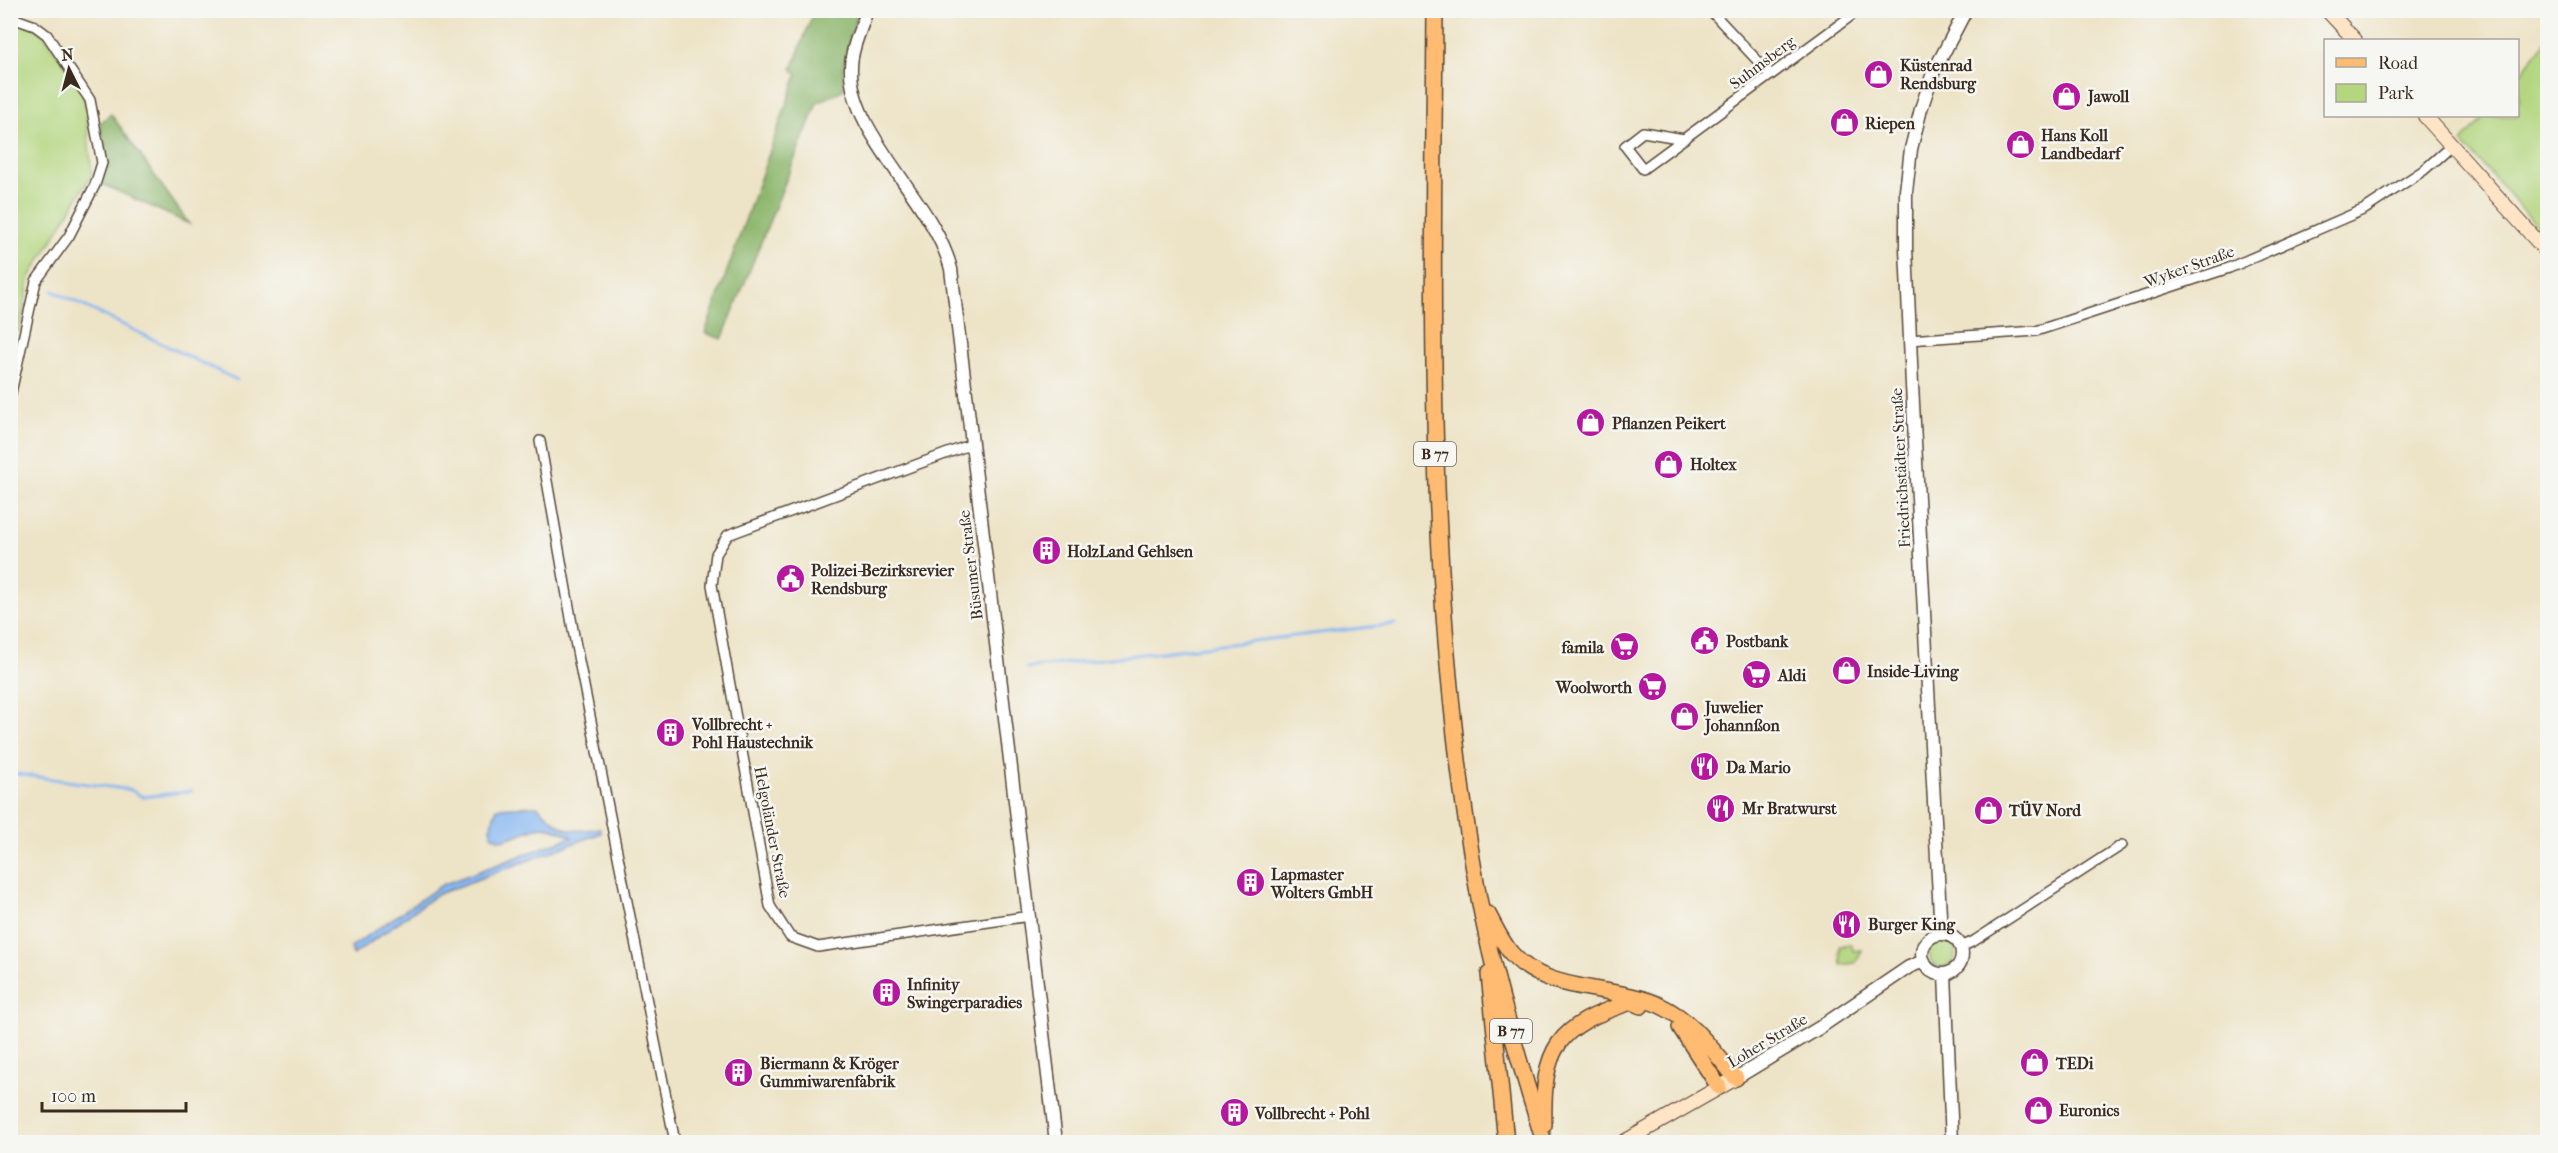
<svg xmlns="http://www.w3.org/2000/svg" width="2558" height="1153" font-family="'IM FELL French Canon',serif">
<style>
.green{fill:#b3d67f;stroke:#77804e;stroke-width:1.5}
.forest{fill:#8eb76e;stroke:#647046;stroke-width:1.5}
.water{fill:#87b7f2;stroke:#617088;stroke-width:1.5}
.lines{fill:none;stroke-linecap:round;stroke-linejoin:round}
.stream{stroke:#87b7f2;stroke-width:3}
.minor-casing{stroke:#564637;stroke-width:12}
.tertiary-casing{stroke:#564637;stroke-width:15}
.secondary-casing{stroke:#564637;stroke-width:16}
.primary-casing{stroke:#564637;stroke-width:18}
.minor{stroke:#fff;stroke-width:9}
.tertiary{stroke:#fff;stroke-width:12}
.secondary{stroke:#ffe4c6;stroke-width:14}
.primary{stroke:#ffbb71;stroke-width:15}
.labels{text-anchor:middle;stroke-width:5;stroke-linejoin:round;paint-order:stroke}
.shield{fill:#f6f6f2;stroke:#73675e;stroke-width:1.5}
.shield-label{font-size:15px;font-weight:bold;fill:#3b2a1e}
.street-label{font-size:16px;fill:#3b2a1e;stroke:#f6f6f2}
.poi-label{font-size:16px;font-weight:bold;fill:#3b2a1e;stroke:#f6f6f2;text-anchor:start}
</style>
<rect width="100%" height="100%" fill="#f6f6f2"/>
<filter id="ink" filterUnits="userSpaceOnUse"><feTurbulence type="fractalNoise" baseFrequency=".0167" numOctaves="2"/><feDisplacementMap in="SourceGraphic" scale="12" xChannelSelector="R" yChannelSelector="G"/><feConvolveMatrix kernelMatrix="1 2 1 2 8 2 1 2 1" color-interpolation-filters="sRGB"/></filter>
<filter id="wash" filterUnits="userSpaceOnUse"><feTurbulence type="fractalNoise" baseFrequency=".008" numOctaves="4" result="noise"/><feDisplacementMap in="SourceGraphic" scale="24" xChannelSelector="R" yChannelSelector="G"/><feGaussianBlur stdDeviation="1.35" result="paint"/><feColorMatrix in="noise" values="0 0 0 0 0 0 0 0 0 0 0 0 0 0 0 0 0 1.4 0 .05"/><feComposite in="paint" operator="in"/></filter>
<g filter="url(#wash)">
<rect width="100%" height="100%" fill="#ede3c6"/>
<path class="green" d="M10 20 34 27 46 37 84 94 92 174 30 277 19 332 10 328Z
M2547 40V237L2462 142 2485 116H2518V76Z
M1929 954a13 13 0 1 1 26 0a13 13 0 1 1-26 0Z
M1852 945 1853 951 1862 950 1855 963 1841 965 1840 946Z"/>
<path class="forest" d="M814 11H858L843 64 844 89 817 103 722 339 705 333 797 75 792 69Z
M111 114 189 224 102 184 108 164 100 123Z"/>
<path class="water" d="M537 806C563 828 564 835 600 828L601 833 436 895 353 955 351 947 442 885 572 837C537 817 533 833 501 840L492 836 490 828 497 808Z"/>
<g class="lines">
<path class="stream" d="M53 291 237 380
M1027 668 1395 624
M10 773 131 790 143 797 192 791"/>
</g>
</g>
<g filter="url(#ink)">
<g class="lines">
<defs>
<path id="minor" d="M880 10H883
M1710 10 1771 75
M10 17 35 26 47 35 90 100 102 163 95 185 69 236 36 281 10 397
M1684 139 1643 132 1625 146 1643 169 1859 10
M1909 340 2036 331 2229 268 2365 209 2424 170 2452 145
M540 441 575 641 675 1142
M972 444 728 535 716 554 712 585 770 906 790 937 818 947 1030 916
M1961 947 1974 941 2122 845"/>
<path id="tertiary" d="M867 10C861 29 851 49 851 68 849 134 934 201 951 269L1056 1142
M1941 934 1912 385 1906 248V191L1911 149 1921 109 1933 73 1966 10
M1922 954a20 20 0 1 1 40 0a20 20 0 1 1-40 0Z
M1945 974 1952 1142
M1736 1078 1819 1028 1909 967 1924 961"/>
<path id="secondary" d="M2327 10 2355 40
M2425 116 2548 253
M1624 1142 1736 1078"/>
<path id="primary" d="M1435 10C1433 306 1425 601 1478 893 1493 977 1519 1060 1544 1142
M1488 914C1495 927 1502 942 1511 953 1547 995 1615 984 1661 1006 1693 1021 1713 1051 1736 1078
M1489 974 1506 1142
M1680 1027 1719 1087
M1544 1125C1542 1047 1557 1026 1631 1002L1641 1006"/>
</defs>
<use href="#minor" class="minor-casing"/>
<use href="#tertiary" class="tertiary-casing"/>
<use href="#secondary" class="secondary-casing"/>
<use href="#primary" class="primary-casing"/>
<use href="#minor" class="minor"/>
<use href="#tertiary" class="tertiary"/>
<use href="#secondary" class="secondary"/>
<use href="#primary" class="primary"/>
</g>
</g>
<defs>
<symbol id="shop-disc" viewBox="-11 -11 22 22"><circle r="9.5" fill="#b5179e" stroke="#f6f6f2"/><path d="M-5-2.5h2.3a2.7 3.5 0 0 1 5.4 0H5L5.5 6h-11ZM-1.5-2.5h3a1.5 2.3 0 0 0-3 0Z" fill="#fff"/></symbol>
<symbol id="building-disc" viewBox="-11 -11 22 22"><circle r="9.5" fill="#b5179e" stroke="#f6f6f2"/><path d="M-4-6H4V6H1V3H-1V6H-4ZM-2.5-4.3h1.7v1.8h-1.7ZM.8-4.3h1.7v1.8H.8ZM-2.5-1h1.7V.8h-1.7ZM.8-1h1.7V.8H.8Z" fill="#fff"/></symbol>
<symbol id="civic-disc" viewBox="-11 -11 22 22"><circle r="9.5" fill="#b5179e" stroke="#f6f6f2"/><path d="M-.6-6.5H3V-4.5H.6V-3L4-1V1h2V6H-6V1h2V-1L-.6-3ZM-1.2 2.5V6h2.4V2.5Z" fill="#fff"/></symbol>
<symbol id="supermarket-disc" viewBox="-11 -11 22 22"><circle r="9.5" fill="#b5179e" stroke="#f6f6f2"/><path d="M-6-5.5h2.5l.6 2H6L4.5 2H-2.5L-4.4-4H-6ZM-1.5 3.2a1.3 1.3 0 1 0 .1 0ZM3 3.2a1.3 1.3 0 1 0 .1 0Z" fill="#fff"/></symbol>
<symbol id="restaurant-disc" viewBox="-11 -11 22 22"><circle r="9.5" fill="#b5179e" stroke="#f6f6f2"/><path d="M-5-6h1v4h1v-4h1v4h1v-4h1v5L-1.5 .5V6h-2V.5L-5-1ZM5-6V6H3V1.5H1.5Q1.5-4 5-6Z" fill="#fff"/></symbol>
</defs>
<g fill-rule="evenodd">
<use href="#shop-disc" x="1862" y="58" width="33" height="33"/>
<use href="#shop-disc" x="2050" y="80" width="33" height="33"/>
<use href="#shop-disc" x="1828" y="106" width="33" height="33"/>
<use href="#shop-disc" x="2004" y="128" width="33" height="33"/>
<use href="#shop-disc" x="1574" y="406" width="33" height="33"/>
<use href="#shop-disc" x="1652" y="448" width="33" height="33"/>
<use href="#building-disc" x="1030" y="534" width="33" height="33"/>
<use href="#civic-disc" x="774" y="562" width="33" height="33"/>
<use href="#civic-disc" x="1688" y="624" width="33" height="33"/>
<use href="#supermarket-disc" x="1608" y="630" width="33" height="33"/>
<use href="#shop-disc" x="1830" y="654" width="33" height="33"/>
<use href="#supermarket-disc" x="1740" y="658" width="33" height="33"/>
<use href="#supermarket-disc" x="1636" y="670" width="33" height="33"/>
<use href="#shop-disc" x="1668" y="700" width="33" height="33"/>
<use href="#building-disc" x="654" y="716" width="33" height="33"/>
<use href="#restaurant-disc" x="1688" y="750" width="33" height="33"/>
<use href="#restaurant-disc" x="1704" y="792" width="33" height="33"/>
<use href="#shop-disc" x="1972" y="794" width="33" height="33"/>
<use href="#building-disc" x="1234" y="866" width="33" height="33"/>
<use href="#restaurant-disc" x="1830" y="908" width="33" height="33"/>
<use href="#building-disc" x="870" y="976" width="33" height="33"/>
<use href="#shop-disc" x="2018" y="1046" width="33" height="33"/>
<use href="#building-disc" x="722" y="1056" width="33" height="33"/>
<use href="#shop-disc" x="2022" y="1094" width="33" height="33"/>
<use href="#building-disc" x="1218" y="1096" width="33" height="33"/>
</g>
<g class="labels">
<g class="shield">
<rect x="1414" y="442" width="42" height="24" rx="4.5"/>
<rect x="1490" y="1019" width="42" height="24" rx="4.5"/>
</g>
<g class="shield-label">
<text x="1435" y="459">B 77</text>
<text x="1511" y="1036">B 77</text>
</g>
<g class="street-label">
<text transform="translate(1762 62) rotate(-37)" y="6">Suhmsberg</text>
<text transform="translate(2189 266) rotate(-20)" y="6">Wyker Straße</text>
<text transform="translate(1900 468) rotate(-93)" y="6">Friedrichstädter Straße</text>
<text transform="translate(970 565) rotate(-97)" y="6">Büsumer Straße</text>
<text transform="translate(773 832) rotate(79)" y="6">Helgoländer Straße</text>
<text transform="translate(1767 1040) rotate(-31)" y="6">Loher Straße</text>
</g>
<g class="poi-label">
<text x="1900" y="71">Küstenrad<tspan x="1900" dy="18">Rendsburg</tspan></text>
<text x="2088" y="102">Jawoll</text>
<text x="1865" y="129">Riepen</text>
<text x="2041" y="141">Hans Koll<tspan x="2041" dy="18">Landbedarf</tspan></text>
<text x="1612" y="429">Pflanzen Peikert</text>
<text x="1690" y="470">Holtex</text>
<text x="1067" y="557">HolzLand Gehlsen</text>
<text x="811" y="576">Polizei-Bezirksrevier<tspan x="811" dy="18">Rendsburg</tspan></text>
<text x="1726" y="647">Postbank</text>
<text x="1604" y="653" text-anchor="end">famila</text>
<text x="1867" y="677">Inside-Living</text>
<text x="1778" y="681">Aldi</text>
<text x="1632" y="693" text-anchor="end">Woolworth</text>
<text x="1705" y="713">Juwelier<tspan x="1705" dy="18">Johannßon</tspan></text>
<text x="692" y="730">Vollbrecht +<tspan x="692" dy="18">Pohl Haustechnik</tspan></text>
<text x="1726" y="773">Da Mario</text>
<text x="1742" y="814">Mr Bratwurst</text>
<text x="2009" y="816">TÜV Nord</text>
<text x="1271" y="880">Lapmaster<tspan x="1271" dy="18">Wolters GmbH</tspan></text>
<text x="1868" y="930">Burger King</text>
<text x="907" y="990">Infinity<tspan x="907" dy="18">Swingerparadies</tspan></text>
<text x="760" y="1069">Biermann &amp; Kröger<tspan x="760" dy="18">Gummiwarenfabrik</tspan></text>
<text x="2056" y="1069">TEDi</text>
<text x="2059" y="1116">Euronics</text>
<text x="1255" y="1119">Vollbrecht + Pohl</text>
</g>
</g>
<rect width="2558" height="1153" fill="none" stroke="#f6f6f2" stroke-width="36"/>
<rect x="2324" y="39" width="195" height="78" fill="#f6f6f2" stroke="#aba49d" stroke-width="1.5"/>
<rect x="2336" y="58" width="30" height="9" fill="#ffbb71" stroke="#aba49d" stroke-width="1.5"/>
<text x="2378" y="69" font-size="18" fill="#3b2a1e">Road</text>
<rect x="2336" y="84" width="30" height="18" fill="#b3d67f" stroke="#aba49d" stroke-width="1.5"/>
<text x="2378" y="99" font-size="18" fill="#3b2a1e">Park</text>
<g transform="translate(69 69) rotate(354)" stroke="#f6f6f2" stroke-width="4.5" paint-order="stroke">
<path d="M0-4.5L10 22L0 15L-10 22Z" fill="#3b2a1e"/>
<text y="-9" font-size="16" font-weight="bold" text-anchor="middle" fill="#3b2a1e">N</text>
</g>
<path d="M42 1102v9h144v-9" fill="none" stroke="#3b2a1e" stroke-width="3"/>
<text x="51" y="1102" font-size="18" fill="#3b2a1e" stroke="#f6f6f2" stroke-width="4.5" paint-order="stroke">100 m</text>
</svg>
